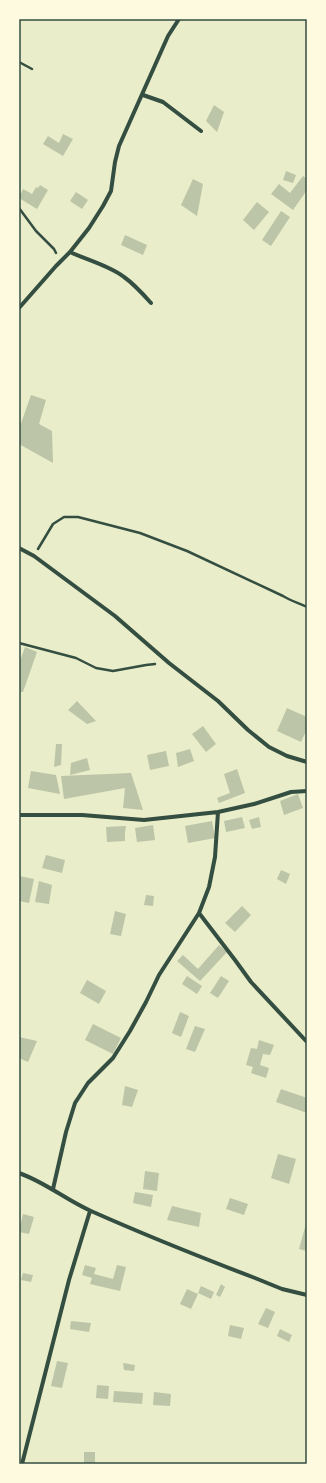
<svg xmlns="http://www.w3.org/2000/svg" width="326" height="1483" font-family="'Exo 2',sans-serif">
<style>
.building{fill:#bcc5a7}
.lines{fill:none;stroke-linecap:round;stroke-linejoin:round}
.path{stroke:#344e41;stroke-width:2.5}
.minor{stroke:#344e41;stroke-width:4}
.neatline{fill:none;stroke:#344e41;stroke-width:1.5}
</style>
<rect width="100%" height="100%" fill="#e9edc9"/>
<path class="building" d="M214 105 224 112 217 132 206 121Z
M63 134 73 139 63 156 43 144 48 136 59 143Z
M286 171 296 175 293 183 283 180Z
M303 176 307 179V190L293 210 271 194 279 184 290 193Z
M193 179 203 184 197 216 181 205Z
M40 185 48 190 37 209 19 198 23 189 32 194 36 187 38 188Z
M76 192 88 200 82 209 70 201Z
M257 202 269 212 254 230 243 220Z
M281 211 290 217 271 246 262 240Z
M125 235 147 245 143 255 121 245Z
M31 395 46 400 39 424 52 431 53 463 19 444V429Z
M25 647 37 652 23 692H19V664Z
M77 701 96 721 87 724 68 710Z
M287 708 307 717V729L301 742 277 731Z
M203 726 216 744 206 752 192 734Z
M56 744H62L61 765 54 767Z
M190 749 194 761 178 767 176 753Z
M166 751 169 766 150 770 147 755Z
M87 758 90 770 70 775 71 763Z
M237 769 245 793 219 803 217 798 230 793 224 774Z
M31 771 56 775 60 794 28 788Z
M131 773 143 810 123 808 125 788 64 799 61 776Z
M298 794 303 808 284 815 280 801Z
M242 817 245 828 226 832 224 821Z
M259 817 261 827 252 829 249 820Z
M212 821 215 838 188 843 185 826Z
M153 825 155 840 137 842 135 828Z
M126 826 125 832V841L107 842 106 827Z
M46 855 65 860 62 873 42 868Z
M281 870 290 874 286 884 277 879Z
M19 876 34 879 29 903 19 901Z
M39 881 52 885 49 904 35 902Z
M146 895 154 896 153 906 144 905Z
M242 906 251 915 235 932 225 923Z
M115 911 126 914 121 936 110 934Z
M219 945 227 952 200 981 177 961 183 955 198 969Z
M187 976 202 986 197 994 182 984Z
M221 976 229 981 218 998 210 993Z
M87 980 106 991 99 1004 80 993Z
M180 1012 189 1016 181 1037 172 1033Z
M93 1024 121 1038 113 1054 85 1040Z
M195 1026 205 1029 195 1052 186 1049Z
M19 1037 37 1041 28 1062 19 1058Z
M259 1040 274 1045 270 1055 263 1054 260 1065 269 1068 266 1078 251 1073 253 1067 246 1065 251 1048 257 1049Z
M125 1086 138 1090 132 1107 122 1105Z
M281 1089 307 1098V1113L276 1102Z
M278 1154 296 1159 289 1184 271 1178Z
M145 1171 159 1173 157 1191 143 1189Z
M135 1192 153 1195 151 1207 133 1203Z
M230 1198 248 1204 244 1215 226 1209Z
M172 1206 201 1213 199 1227 167 1220Z
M23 1214 34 1217 29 1234 19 1232V1223H21Z
M307 1220V1251L299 1249Z
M85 1265 96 1268 94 1274 113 1279 117 1265 126 1267 120 1291 90 1284 92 1278 82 1275Z
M23 1273 33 1275 31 1282 21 1280Z
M221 1284 225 1287 220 1297 216 1295Z
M201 1286 214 1292 211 1299 198 1293Z
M187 1289 198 1294 191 1309 180 1304Z
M266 1308 275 1312 268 1328 258 1324Z
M71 1321 91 1323 89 1332 70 1329Z
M230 1325 244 1328 241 1339 228 1336Z
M280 1329 292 1335 289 1342 277 1336Z
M57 1361 68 1363 62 1388 51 1386Z
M123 1363 135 1365 134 1371 124 1370Z
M97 1385 109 1386 108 1399 96 1398Z
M114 1391 143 1393 142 1404 113 1402Z
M154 1392 171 1394 170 1406 153 1405Z
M84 1452H95V1464H84Z"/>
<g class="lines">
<path class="path" d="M19 62 32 69
M19 208 36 231 54 249 56 253
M38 549 53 524 64 517H78L140 533 187 551 283 596C291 601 299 603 307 607
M19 643 76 658 96 668 113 671 146 665 155 664"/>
<path class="minor" d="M143 95 163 102 201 131
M70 252C87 260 110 266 124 277 134 284 143 294 151 303
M19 308 56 266 70 252 89 228 103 206 111 191 115 162 119 146 168 36 179 19
M19 548 34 556 115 616 169 663 218 701 248 730 269 747 287 756 307 762
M19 815H82L144 820 218 812 254 804 291 792 307 791
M199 913 235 960 251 982 307 1042
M19 1173C45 1182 66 1200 91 1211 145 1235 200 1257 255 1278L282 1289 307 1295
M53 1189 66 1132 75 1103 88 1083 113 1058 130 1031 146 1002 159 975 199 913 209 887 215 857 218 812
M22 1464 69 1280 90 1211"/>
</g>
<rect width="326" height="1483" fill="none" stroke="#fefae0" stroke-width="40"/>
<rect x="20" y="20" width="286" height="1443" class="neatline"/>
</svg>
